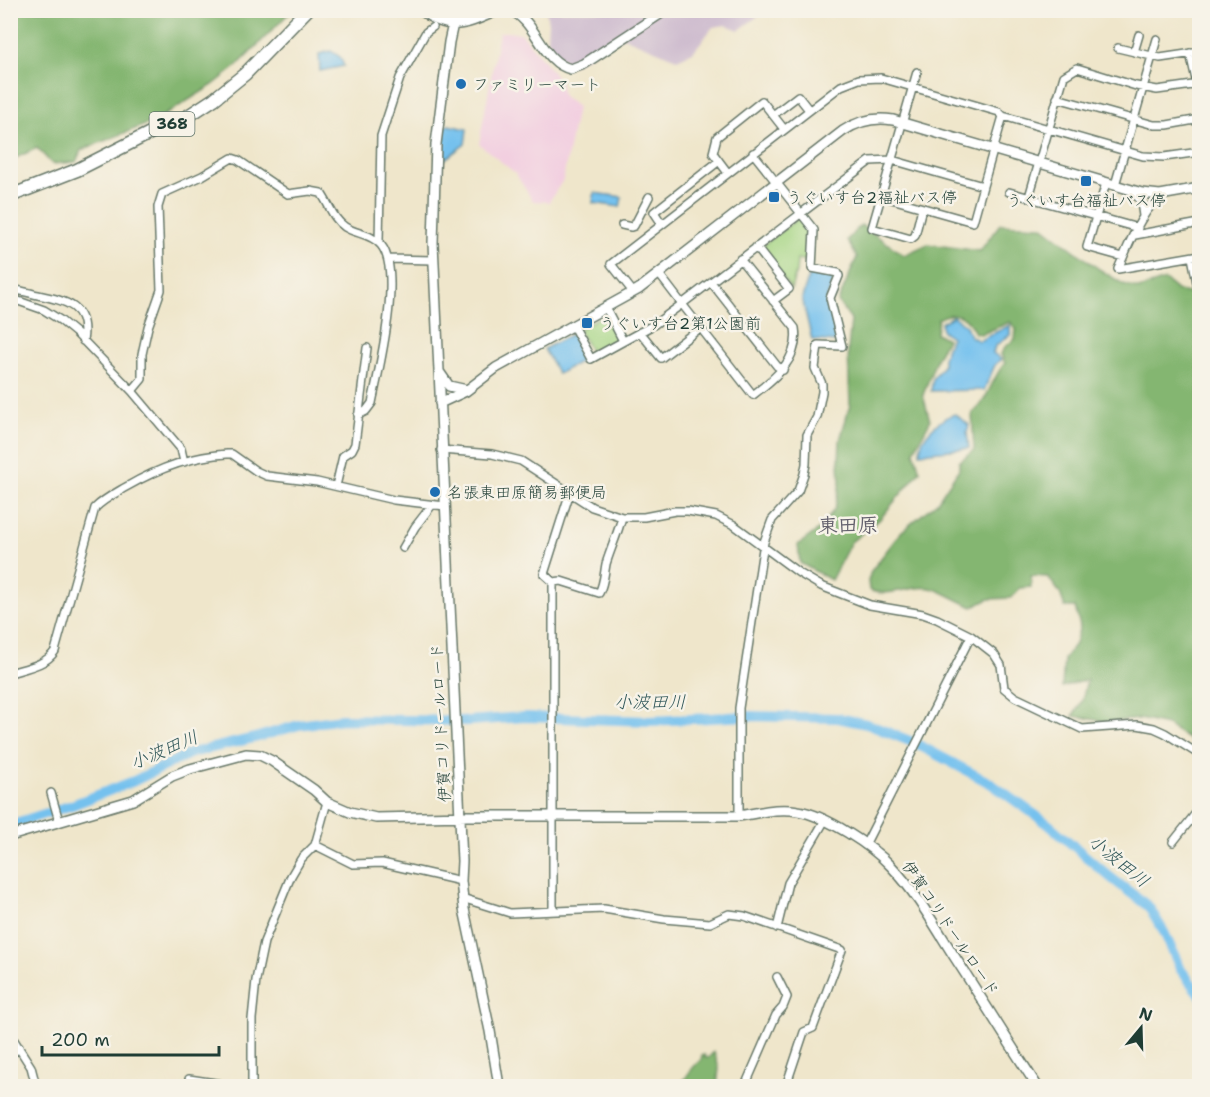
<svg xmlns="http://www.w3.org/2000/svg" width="1210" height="1097" font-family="'Shantell Sans','Klee One',sans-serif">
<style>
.built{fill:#f2cfe0}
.industrial{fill:#cfbdcf}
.green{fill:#a5d583;stroke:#62895c;stroke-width:1.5}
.forest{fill:#84b671;stroke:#527a52;stroke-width:1.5}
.water{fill:#74c1ee;stroke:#4a7f91;stroke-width:1.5}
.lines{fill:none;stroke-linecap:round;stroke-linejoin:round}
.river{stroke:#74c1ee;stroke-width:10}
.street-casing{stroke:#687869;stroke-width:10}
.secondary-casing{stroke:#687869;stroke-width:12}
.highway-casing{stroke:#687869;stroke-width:15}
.street{stroke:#fff;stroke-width:7}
.secondary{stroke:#fff;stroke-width:9}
.highway{stroke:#fff;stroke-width:12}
.poi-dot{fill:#1f6fb2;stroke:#f7f3e8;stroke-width:2}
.labels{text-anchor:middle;stroke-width:5;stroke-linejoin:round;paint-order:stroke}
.shield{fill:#f7f3e8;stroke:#60746a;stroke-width:1.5}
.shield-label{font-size:15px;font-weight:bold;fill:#1f3d34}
.poi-label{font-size:16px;fill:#1f3d34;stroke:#f7f3e8;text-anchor:start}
.street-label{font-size:16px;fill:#1f3d34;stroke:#f7f3e8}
.water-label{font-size:18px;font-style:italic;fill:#305759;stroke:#f7f3e8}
.quarter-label{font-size:20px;font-weight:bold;fill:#65626e;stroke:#f7f3e8}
</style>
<rect width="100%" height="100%" fill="#f7f3e8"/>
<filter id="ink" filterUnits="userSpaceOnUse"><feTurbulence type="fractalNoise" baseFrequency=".0167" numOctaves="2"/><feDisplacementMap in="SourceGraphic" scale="12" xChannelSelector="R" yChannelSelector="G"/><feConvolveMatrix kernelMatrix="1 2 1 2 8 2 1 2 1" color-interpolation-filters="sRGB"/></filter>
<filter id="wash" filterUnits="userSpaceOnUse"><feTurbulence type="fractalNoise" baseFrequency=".008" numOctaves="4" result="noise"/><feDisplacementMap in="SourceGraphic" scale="24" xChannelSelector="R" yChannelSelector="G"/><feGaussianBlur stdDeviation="1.35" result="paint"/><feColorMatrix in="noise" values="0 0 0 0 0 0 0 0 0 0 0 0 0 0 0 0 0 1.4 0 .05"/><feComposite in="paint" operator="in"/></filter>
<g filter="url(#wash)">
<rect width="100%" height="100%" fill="#efe6cb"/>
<path class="built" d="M504 32 521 33 560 81 562 95 577 107 563 180 549 202 533 201 515 173 479 144 499 33Z"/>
<path class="industrial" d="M546 11H765L739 30 726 25 713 27 693 52 677 59 623 37 573 65 567 63 558 56 547 38 548 23Z"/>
<path class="green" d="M797 219H802L811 231 810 263 806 260H797L796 272 791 289 761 251 762 246Z
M605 314 619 338 618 341 595 353 591 352 579 331 580 328Z"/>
<path class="forest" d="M11 10H291V11L236 67 213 85 155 121 81 150 76 162 52 164 37 148 11 160Z
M1000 224 1042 226 1099 269 1123 284 1139 289 1165 280 1178 291 1199 295V746L1167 725 1140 719 1108 722 1073 716 1082 701 1087 680 1062 687 1064 659 1075 644 1080 626 1075 607H1065L1060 593 1048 577 1031 576V587L1020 588 1011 598 989 599 973 607C960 602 946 593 934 589 914 583 889 599 869 590L868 581 871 571 901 532 937 502 959 469V462L974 450 972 413C989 401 991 378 1005 363L1001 354 1005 347 1015 339 1016 329 1010 322 982 334 975 333C967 316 956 309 938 319L936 333 947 339 937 357 923 395 930 421 914 451 920 471 879 520 851 542 831 580 800 563 798 545 822 527 835 508 840 483 839 462 840 440 850 405 848 350 851 320 838 302 857 257 847 240 861 225 904 255 928 244 980 251Z
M714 1052 719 1068 717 1086H679C687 1078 691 1067 701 1060L702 1055H705V1057L708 1058Z"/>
<path class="water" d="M331 51 340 57 344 66 320 71 319 54Z
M448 125 467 129 465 144 445 159 442 157 445 127Z
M594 193 622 197 620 207 593 203Z
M810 272 832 276 834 279 827 298 838 339 837 342 812 340 802 298Z
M953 316 966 326 970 336 979 341 1010 325V335L995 346 993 353 1001 359 995 365 984 390 931 391 933 378 943 366V358L951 337 942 331 941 323Z
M572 334 586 358 558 374 544 349Z
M955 414 969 425 967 432 969 448 920 453C919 436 940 419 955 414Z"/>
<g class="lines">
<path class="river" d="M10 825 72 805 134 781 191 753 258 737 299 725 342 719 468 721 525 717 651 721 748 716 838 718 867 724 915 743 990 783 1048 824 1110 877 1149 907 1164 932 1181 970 1200 995"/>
</g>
</g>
<g filter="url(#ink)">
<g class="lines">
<defs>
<path id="street" d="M1118 48 1160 58 1200 52
M1134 52 1139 35
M1190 53 1200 98
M917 72 872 228 911 239 915 236 922 208
M1057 98 1154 125H1167L1200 119
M773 115 798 96 809 110
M1003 116 1143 156 1164 157 1200 152
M728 173 713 153 717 137 762 101 784 129
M1106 183 1087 247 1123 257
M1115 185 1157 39
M1009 192 1138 228
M1134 192 1141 202 1143 216
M1164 195C1143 205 1128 247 1118 269L1200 255
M881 196 973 222 983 186
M1029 197 1064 76 1077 68 1136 86 1157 90 1200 84
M662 224 654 212 719 161
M622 225 631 227 634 226 649 197
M1135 235 1200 223
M379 242 381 136 400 78 426 32 433 27
M756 247 789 289 773 301
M1192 257 1198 288
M388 259 433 260
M711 282 777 366 783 370
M10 290C19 289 29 293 38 295 67 301 89 306 83 341
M633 292 611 264 841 86 859 79 881 78 999 112 1003 116 983 186 892 160 870 161 682 304 659 274
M10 298 44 310 60 320 77 334 132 391 181 449 184 462
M606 308 623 341
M573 326 591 359 655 324 682 304 753 395C775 378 800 359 795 328L740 259
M640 332 661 358 700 328
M132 391 142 379V354L148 327 161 290 158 207 162 194 202 176 232 158 238 160 288 194 310 191 321 193C329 204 333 219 345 227 356 234 372 234 381 245 403 271 379 369 372 403L366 411 358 415
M441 450 492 454 521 461 592 507 622 517H644L675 511H688L716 516 734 525 799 573 821 586 870 605 923 614 937 619 971 636 994 654 1001 665 1004 688 1015 697 1082 729 1137 725 1154 728 1165 733 1200 755
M336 486 343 456 352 450 355 444 367 348
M570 492 544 574 553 582 561 581 599 593C604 584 604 575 606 564 611 548 618 533 622 517
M403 548 415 527 432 505
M553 582V911
M10 673C26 668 46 665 55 651L95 508C104 499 114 494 126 487 157 469 191 456 227 454H232L256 471 267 476 317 482 394 500 445 506
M51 793 59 821
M739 816V708L764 542 772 520 798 491 804 474 806 464 807 435 817 417 822 392V384L815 368 818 345 842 346 830 298 839 276 838 273 812 268 814 230 753 153
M1173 842 1200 808
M315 845 353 864 382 863 461 881
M865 845 971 636
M462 898 510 913 604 909 664 919 710 923 729 914 744 916 842 950 813 1028 804 1032 786 1086
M777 928 788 883 825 820
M10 1034 31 1067 36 1086
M10 1056 19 1047
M189 1079 235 1086
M252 1086V1019L256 980 264 942 291 876 301 859 315 845 327 802
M745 1086 776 1015 783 1007 787 997 777 977"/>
<path id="secondary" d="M421 10C451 34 468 23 499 10
M456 10 449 42 436 144 433 243 462 861 461 881 464 909 490 1031 499 1086
M510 10C537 21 542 63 571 69L584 64 666 10
M440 373 449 386 467 390
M440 403 466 391 496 368 639 289 843 131C858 121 875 117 893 120L1142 193 1160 195 1200 188
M10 836 133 800 172 776 190 769 246 754 260 755 272 761 314 790 327 802 350 812 376 818 467 816H739C759 813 778 807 798 811 825 815 872 846 891 866 916 892 935 926 954 956 982 999 1009 1043 1037 1086"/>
<path id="highway" d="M10 196 77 170 154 131 185 118 214 99 245 74 307 10"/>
</defs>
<use href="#street" class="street-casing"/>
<use href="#secondary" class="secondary-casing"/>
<use href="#highway" class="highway-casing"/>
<use href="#street" class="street"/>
<use href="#secondary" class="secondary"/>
<use href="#highway" class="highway"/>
</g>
</g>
<g class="poi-dot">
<circle cx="461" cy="84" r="6"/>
<rect x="1080" y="175" width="12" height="12" rx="3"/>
<rect x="768" y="191" width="12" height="12" rx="3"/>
<rect x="581" y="317" width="12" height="12" rx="3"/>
<circle cx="435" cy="492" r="6"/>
</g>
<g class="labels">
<rect class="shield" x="149.5" y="112" width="45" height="24" rx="4.5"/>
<g class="shield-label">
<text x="172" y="129">368</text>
</g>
<g class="poi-label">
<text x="473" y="90">ファミリーマート</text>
<text x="786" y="203">うぐいす台2福祉バス停</text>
<text x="1086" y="206" text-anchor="middle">うぐいす台福祉バス停</text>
<text x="599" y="329">うぐいす台2第1公園前</text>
<text x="447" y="498">名張東田原簡易郵便局</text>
</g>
<g class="street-label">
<text transform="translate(440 723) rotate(-93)" y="6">伊賀コリドールロード</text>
<text transform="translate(951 928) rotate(56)" y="6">伊賀コリドールロード</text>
</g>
<g class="water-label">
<text x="650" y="708">小波田川</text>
<text transform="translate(164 750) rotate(-23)" y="6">小波田川</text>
<text transform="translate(1119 861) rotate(39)" y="6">小波田川</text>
</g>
<g class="quarter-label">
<text x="848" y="532">東田原</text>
</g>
</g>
<rect width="1210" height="1097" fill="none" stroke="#f7f3e8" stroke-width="36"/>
<g transform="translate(1141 1028) rotate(19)" stroke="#f7f3e8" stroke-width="4.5" paint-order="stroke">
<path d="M0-4.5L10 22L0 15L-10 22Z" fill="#1f3d34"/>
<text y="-9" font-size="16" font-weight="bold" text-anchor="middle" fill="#1f3d34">N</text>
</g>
<path d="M42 1046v9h177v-9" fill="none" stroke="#1f3d34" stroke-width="3"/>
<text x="51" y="1046" font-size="18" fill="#1f3d34" stroke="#f7f3e8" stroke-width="4.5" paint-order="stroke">200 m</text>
</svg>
